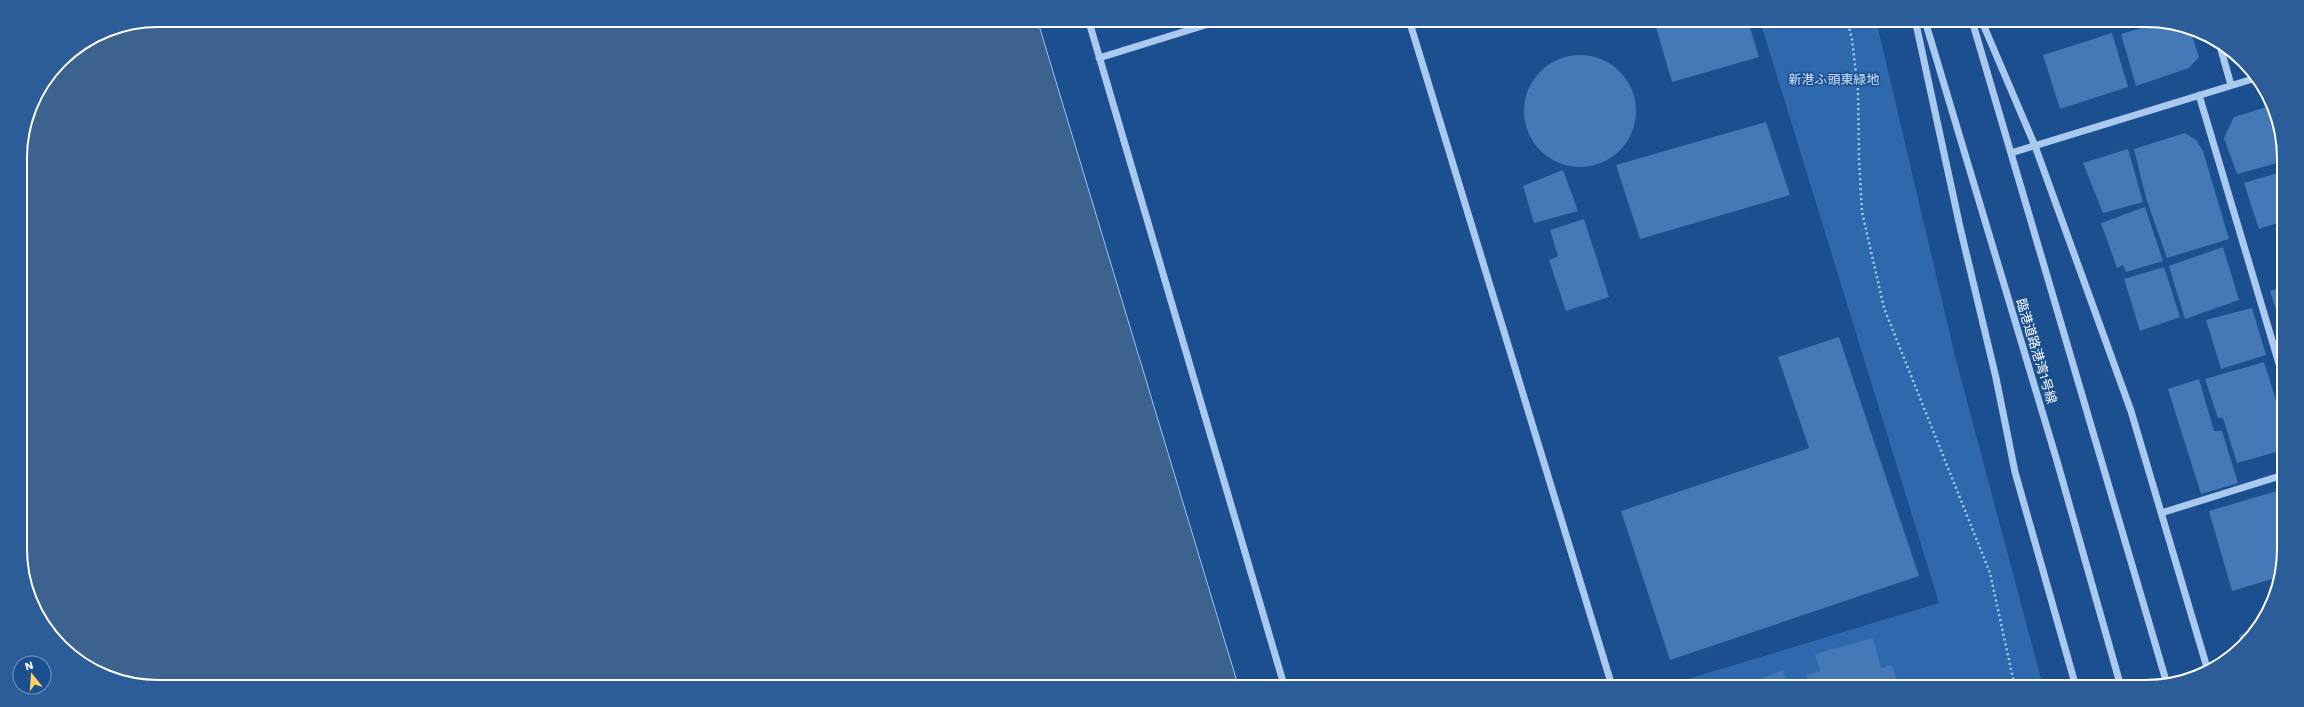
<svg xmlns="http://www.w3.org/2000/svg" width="2304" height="707" font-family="'Work Sans','Noto Sans JP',sans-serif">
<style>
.green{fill:#2e69ad}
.water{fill:#3c6290;stroke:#9cc4f0}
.building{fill:#4478b7}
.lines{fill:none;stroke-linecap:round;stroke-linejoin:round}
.path{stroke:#a9c9ee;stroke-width:2.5;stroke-dasharray:2 3;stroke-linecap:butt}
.minor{stroke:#a9c9ee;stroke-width:7}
.labels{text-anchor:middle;stroke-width:3;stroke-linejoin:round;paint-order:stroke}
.park-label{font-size:13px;fill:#cfe3fa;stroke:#1b4f8f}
.street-label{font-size:13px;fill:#fff;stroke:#1b4f8f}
.rim{fill:none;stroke:#fff;stroke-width:2}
</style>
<rect width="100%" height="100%" fill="#1b4f8f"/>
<path class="green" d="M1761 24H1877L1957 364 2043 686H1681L1678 682 1939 603Z"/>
<path class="water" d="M158 20 1038 22 1238 685 122 682 60 647 34 610 23 576 20 149 31 105 60 60 105 30Z"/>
<path class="building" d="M1659 23 1749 24 1759 57 1672 82 1655 24Z
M2152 25H2182L2190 30 2199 57 2189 68 2136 86 2121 34Z
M2112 33 2128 87 2060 109 2043 55Z
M1524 111a56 56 0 1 1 112 0a56 56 0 1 1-112 0Z
M2273 105 2281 131V162L2237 174 2224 138 2234 117Z
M1766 122 1790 195 1640 239 1616 165Z
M2185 133 2196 140 2203 151 2229 239 2167 258 2146 198 2134 149Z
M2128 149 2143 202 2103 213 2083 163Z
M1563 170 1578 211 1534 223 1523 186Z
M2281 172V222L2259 229 2244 183Z
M2145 207 2163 261 2126 272 2123 265 2117 268 2101 223Z
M1584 219 1609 297 1566 311 1549 260 1558 256 1550 230Z
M2223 247 2239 300 2185 319 2169 266Z
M2164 267 2180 317 2140 331 2124 279Z
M2281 288V322H2280L2270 291Z
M2252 308 2266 355 2221 369 2206 320Z
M1839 337 1919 576 1670 660 1621 511 1809 448 1778 357Z
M2264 362 2280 413V451L2237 463 2223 418H2218L2205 379Z
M2199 379 2214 431H2222L2238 483 2201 494 2168 389Z
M2280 490 2279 577 2232 591 2209 511Z
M2257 630 2242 646 2239 635Z
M1873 638 1881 668 1892 665 1898 686H1810L1806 675 1820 671 1815 654Z
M1783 670 1788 686H1751L1750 683Z"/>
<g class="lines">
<path class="path" d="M1848 24 1852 39 1858 91 1859 159 1862 212 1884 308 1990 573 2014 683 2013 686"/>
<path class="minor" d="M1089 22 1284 685
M1410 23 1612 686
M1916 24 1960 227 1996 378 2015 472 2076 687
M1926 24 2057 461 2121 687
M1973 24 2167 684
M1983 24 2035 146 2131 411 2208 671
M2220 46 2231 85
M1099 58 1215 22
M2199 95 2280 367
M2011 153 2256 78
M2161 513 2280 476"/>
</g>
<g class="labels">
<g class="park-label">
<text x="1834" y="84">新港ふ頭東緑地</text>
</g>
<g class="street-label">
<text transform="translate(2037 351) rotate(73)" y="5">臨港道路港湾1号線</text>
</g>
</g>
<path d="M0 0H2304V707H0ZM158 27H2146A131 131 0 0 1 2277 158V549A131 131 0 0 1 2146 680H158A131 131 0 0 1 27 549V158A131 131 0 0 1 158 27Z" fill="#2d5d98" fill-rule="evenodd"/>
<path class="rim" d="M158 27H2146A131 131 0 0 1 2277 158V549A131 131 0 0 1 2146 680H158A131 131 0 0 1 27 549V158A131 131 0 0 1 158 27Z"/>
<g transform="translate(32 675) rotate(343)"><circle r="19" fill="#1b4f8f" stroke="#7695bc"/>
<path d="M0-3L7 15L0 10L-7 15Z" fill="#ffd166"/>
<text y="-6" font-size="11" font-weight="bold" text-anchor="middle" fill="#ffffff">N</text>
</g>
</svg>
